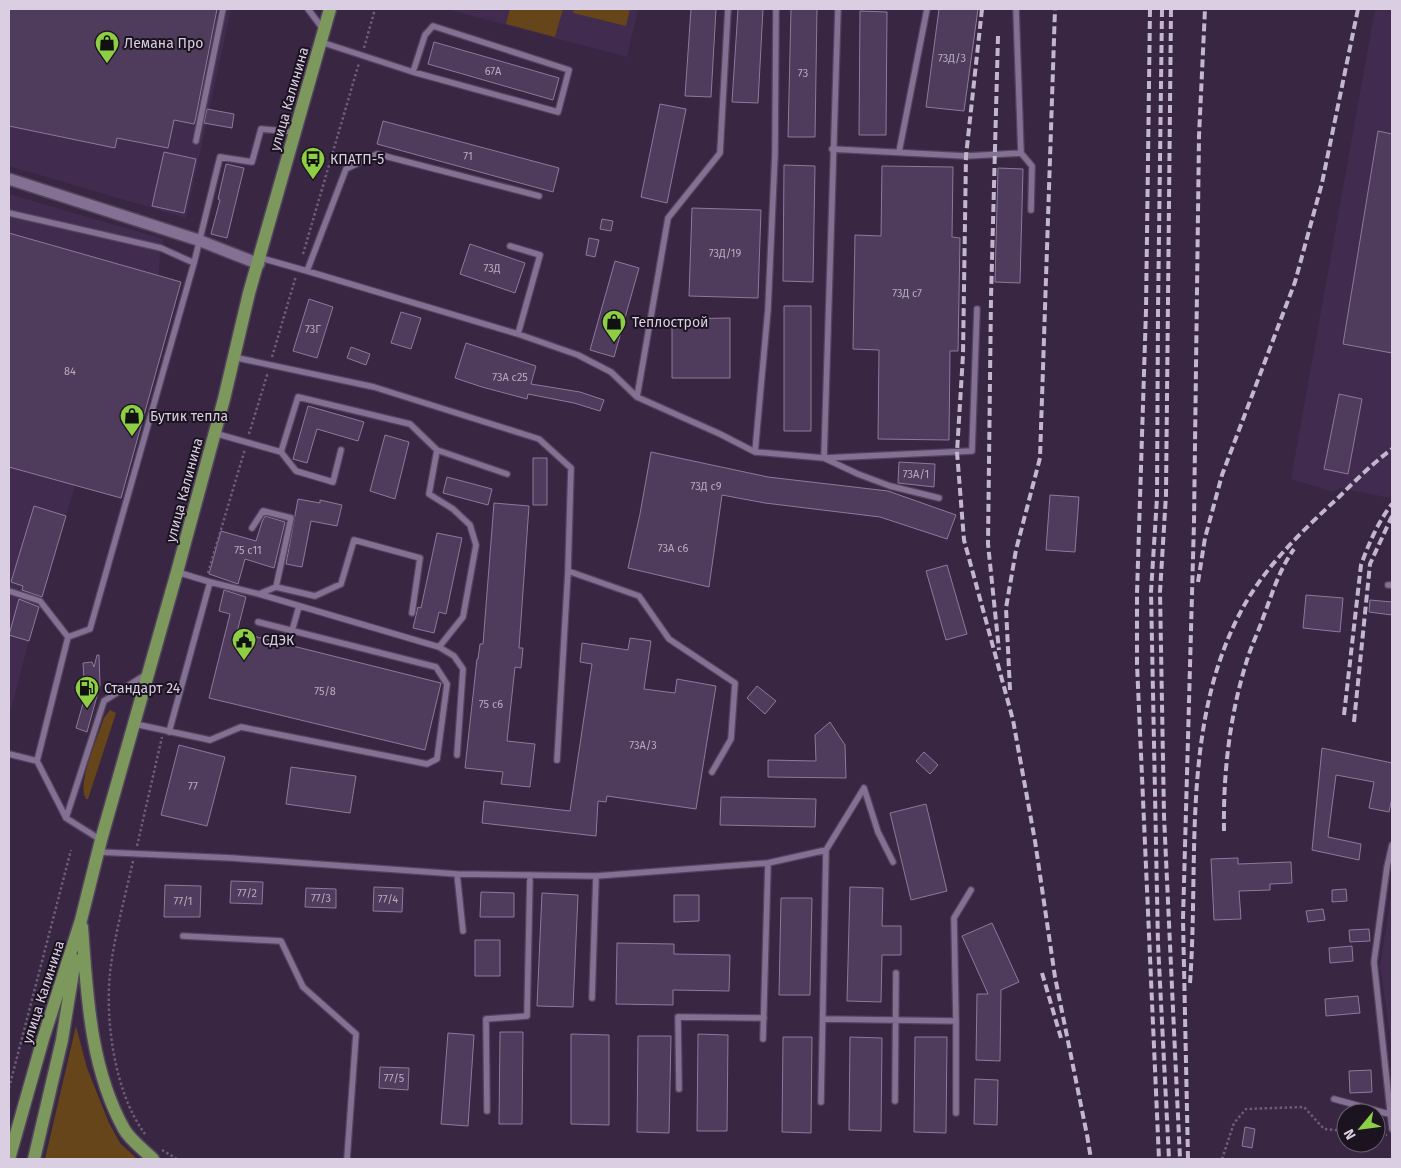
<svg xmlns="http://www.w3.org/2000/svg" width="1401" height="1168" font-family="'Fira Sans',sans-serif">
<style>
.built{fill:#412b4f}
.green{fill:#654519}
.building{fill:#4f3c5c;stroke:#8d799c}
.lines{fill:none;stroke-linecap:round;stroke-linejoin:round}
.service-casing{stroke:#53445d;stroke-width:8}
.minor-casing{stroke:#53445d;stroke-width:14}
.primary-casing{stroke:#53445d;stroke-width:15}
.path{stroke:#6d5d77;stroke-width:2.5;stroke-dasharray:2.5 2.5;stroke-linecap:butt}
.service{stroke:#847093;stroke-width:5.5}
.minor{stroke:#847093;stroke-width:11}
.primary{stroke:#7d985c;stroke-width:12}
.rail{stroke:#c3b7cd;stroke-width:4;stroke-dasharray:8 4;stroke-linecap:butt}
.labels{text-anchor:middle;stroke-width:4;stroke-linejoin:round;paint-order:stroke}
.number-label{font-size:11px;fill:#b6aac0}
.poi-label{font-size:14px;fill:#d9cee2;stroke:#1b1320;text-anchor:start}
.street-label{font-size:14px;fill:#d9cee2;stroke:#1b1320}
</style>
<rect width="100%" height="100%" fill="#382643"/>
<path class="built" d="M9 9H231L186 218 9 166Z
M446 9H638L627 57Z
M1375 9H1392V495L1390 498 1340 488 1334 492 1291 479Z
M9 194 163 239 160 254 159 275 98 492 75 486 38 608 9 716Z
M1392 891V1049L1380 966Z"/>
<path class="green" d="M510 9H563L555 37 506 24Z
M574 9H630L626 26 573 13Z
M110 710 116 713 88 799H86C76 785 99 734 104 718Z
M76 1026 87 1068 109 1123 120 1143 137 1159H45Z"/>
<path class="building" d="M9 9H217L195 121 194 124 174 120 168 148 117 138 115 148 9 126Z
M691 9H716L711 97 685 96Z
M738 9H763L758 103 732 102Z
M791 9H817L815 137H788Z
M939 9H978L964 111 926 107Z
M860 11 887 12 886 135H859Z
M434 42 559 78 553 100 428 64Z
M660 104 686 109 667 203 641 197Z
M207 109 234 114 232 128 204 123Z
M383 121 559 168 553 192 377 144Z
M1378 131 1392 134V353L1343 344Z
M164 152 196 159 184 213 152 206Z
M226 164 244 168 227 238 211 234 220 200 218 199Z
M784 165 815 166 813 282 783 281Z
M882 166 953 167 952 237 960 238 958 351H950L949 440 878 439 879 350 853 349 855 235 881 236Z
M998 168 1023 169 1020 283 995 282Z
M692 208 761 210 758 298 689 296Z
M602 219 613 221 611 231 600 229Z
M9 233 181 282 121 498 9 467Z
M589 238 599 240 595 257 586 255Z
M470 244 525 263 515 293 460 274Z
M615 261 639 268 614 357 590 350Z
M309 299 333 307 317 358 293 351Z
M784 306H811V431H784Z
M401 312 421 318 411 349 391 343Z
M730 318V378H672V319Z
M466 343 536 366 531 384 580 392 604 400 600 411 574 403 528 394 527 399 482 387 455 378Z
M351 347 370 354 366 365 347 358Z
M1339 394 1362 399 1348 474 1324 469Z
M308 406 364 422 358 441 317 429 307 463 293 459Z
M385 435 409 442 395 499 370 491Z
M651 452 768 477 888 491 956 515 947 539 880 517 765 503 722 495 709 587 628 568 640 514Z
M533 458H547V505H533Z
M899 462 935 464 934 487 898 483Z
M447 477 492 489 488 505 443 493Z
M1050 495 1079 497 1075 552 1046 550Z
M298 499 320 503V500L342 505 337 526 311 521 302 567 286 564Z
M494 503 529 506 519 648H523L521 668 515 667 507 741 535 744 530 787 501 784 503 772 465 768 477 659H478L480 644H483Z
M34 506 66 516 42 597 22 590 23 586 11 582Z
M265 516 285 522 274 568 245 559 238 584 209 574 221 531 256 541 262 522Z
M437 533 462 538 446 614 439 612 434 633 413 628 418 607 421 608Z
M947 565 967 634 946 640 926 571Z
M224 590 246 597 237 632 441 683 425 750 209 698 230 614 219 611Z
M1306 595 1343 598 1340 632 1303 628Z
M19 599 39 607 29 641 9 635Z
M1370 600 1392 602V615L1369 612Z
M630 638 651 641 644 689 675 693 677 679 716 686 696 809 607 796 606 802 598 801 596 836 482 823 484 801 570 811 592 664 580 662 582 643 628 650Z
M97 655H99L100 685 87 732 76 728 90 679H84L83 663 92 662 94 667Z
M757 686 776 701 765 714 747 698Z
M830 722 845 745 846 778 768 777V760L816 761 815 735Z
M179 745 225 757 207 826 161 815Z
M1322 748 1392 763V798L1389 812 1369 808 1374 782 1336 775 1328 837 1361 844 1359 860 1312 850Z
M924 752 938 765 930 774 916 761Z
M291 767 356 776 350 813 286 804Z
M721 797 816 799 815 827 720 825Z
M926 804 947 891 911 900 890 813Z
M1238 858V864L1291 862 1292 883 1270 884V890L1239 891 1241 919 1214 920 1211 859Z
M231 881 263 882 262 904 230 903Z
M165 885 201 886 200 917H164Z
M374 887 403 888 402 912 373 911Z
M850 887 883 888 882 926H901V955H882L881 1002 847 1001Z
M306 888 336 889V908L305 907Z
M1346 889 1347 901 1332 902V890Z
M481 892 514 893V917H480Z
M542 893 578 895 573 1007 537 1006Z
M674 895H699V921L674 922Z
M781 898H812L810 995H779Z
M1323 909 1325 920 1308 922 1306 911Z
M992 923 1019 982 1001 990 1000 1061 976 1060 977 994H988L962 936Z
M1369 929 1370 941 1350 942 1349 930Z
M475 940H500V976H475Z
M617 943 674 944V954L730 955 729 991 673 990V1005L616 1004Z
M1352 946 1353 961 1330 963 1329 948Z
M1358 996 1360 1013 1326 1016 1325 999Z
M500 1032H523L522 1124H499Z
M448 1033 474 1035 468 1126 441 1124Z
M571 1034 609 1035V1125L571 1124Z
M698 1034 728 1035 727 1131H697Z
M638 1036H671L669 1133 637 1132Z
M783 1037H812L811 1133 782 1132Z
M850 1037 882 1038 881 1131 849 1130Z
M915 1037H947L946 1133 914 1132Z
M380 1067 409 1068 408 1090 379 1088Z
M1371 1070 1372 1092 1350 1093 1349 1071Z
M975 1079 998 1080 997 1125 974 1124Z
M1245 1127 1255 1129 1252 1148 1242 1146Z"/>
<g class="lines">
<defs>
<path id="service" d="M308 9 323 29
M1016 9 1021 153 1032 166 1031 210
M321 42 413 72 558 112 569 70 433 26 425 35 413 72
M196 141 223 9
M832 149 966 156 1021 153
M899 152 927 9
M9 213 161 248 194 263
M510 246 540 255 518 334
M261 258 307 271 518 334 578 355 611 372 637 397 720 434 755 452 824 458 838 9
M307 271 346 169 377 154 539 196
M233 357 374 387 539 439 571 468 568 571 639 596 669 639 735 683 731 739 712 772
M637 397 668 218 720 153 728 9
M214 433 281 452 298 397 410 424 437 450 507 474
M437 450 429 494 453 509 470 525 476 545 463 617 439 647
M281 452 296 471 333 482 341 450
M755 452 768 309 775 154 776 9
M824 458 972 451 977 309
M826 459 858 474 890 486 939 498
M252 528 263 511 291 518 276 587 259 594
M177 572 210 582 259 594 439 647 454 656 463 669 457 755
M1388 585H1392
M276 587 315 596 341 584 354 540 420 558 412 613
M9 591 40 601 68 637
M292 631 299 606
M135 724 210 740 241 727 427 764 437 759 447 684 436 667 258 622
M169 732 210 582
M9 754 37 761 66 818 101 840
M557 760 568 571
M37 761 68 637 90 629 194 263 220 157 252 162 261 129 295 132
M66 818 104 701 145 675
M1392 845 1387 867 1374 962 1392 1129
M98 852 232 858 457 874 596 876 768 863 826 850 864 788 878 832 893 862
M457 874 463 931
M183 936 281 941 303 987 356 1034 347 1159
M592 998 596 876
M824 1019 956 1021 954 918 971 890
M763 1039 768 863
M679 1089 678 1017 764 1018
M1334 1099 1389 1114
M895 1101 896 973
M821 1102 826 850
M487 1111 486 1019 527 1016 530 875
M956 1113V1021"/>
<path id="minor" d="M9 179 198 240 259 264"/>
<path id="primary" d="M82 927C87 995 90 1068 124 1129 130 1140 144 1150 153 1159
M9 1159 43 1039 81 920 101 840 177 572 224 399 249 293 330 9
M34 1159 62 1040 75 960"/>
</defs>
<use href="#service" class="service-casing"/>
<use href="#minor" class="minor-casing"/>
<use href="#primary" class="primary-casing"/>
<path class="path" d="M364 48 375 9
M303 254 359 63
M272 357 296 276
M249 434 268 372
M208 573 245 449
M137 846 162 737
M133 861C125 897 114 937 110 973 105 1022 115 1094 145 1134
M9 1088 71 850
M1376 1134 1387 1135
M162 1150 177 1159
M1222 1159 1234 1123 1246 1109 1304 1107 1324 1129 1346 1131"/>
<use href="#service" class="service"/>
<use href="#minor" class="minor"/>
<use href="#primary" class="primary"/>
<path class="rail" d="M982 9 966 156 963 355 957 452 964 540 1013 720 1035 841 1055 977 1088 1140
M1150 9 1146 310 1137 593V664L1159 1159
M1162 9 1158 311 1157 498 1151 592 1158 944 1169 1159
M1171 9 1166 495 1160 592 1164 816 1180 1159
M998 36 991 298 988 544 999 650
M1198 582 1205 538 1222 475 1295 282 1322 183 1358 9
M1010 690 1006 608 1016 550 1040 458 1055 9
M1344 715 1361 565C1369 543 1378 522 1392 504
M1354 722 1370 564 1392 516
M1224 831C1223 772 1230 711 1249 654 1253 642 1259 630 1263 618 1272 594 1279 570 1294 549
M1042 973 1061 1038
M1190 983C1199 861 1181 728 1239 615 1262 569 1302 531 1339 497 1356 480 1373 463 1392 449
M1087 1135 1091 1159
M1188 1159 1183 919 1194 522 1199 136 1205 9"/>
</g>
<defs>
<symbol id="shop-pin" viewBox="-11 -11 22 30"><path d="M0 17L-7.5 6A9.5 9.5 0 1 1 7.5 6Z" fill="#8dce44" stroke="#1b1320"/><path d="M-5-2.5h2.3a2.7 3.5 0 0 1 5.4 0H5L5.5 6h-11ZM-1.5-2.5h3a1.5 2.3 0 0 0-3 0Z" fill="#111"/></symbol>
<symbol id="bus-pin" viewBox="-11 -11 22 30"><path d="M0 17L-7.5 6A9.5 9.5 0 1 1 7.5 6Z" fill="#8dce44" stroke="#1b1320"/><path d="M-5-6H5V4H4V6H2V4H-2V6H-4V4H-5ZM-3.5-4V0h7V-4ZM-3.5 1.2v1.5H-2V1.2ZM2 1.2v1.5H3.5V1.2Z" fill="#111"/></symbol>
<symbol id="civic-pin" viewBox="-11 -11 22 30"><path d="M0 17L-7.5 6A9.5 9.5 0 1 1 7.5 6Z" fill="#8dce44" stroke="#1b1320"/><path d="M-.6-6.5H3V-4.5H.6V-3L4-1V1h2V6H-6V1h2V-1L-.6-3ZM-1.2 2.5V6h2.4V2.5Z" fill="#111"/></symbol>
<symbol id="fuel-pin" viewBox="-11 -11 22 30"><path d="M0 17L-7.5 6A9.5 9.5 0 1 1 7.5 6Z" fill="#8dce44" stroke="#1b1320"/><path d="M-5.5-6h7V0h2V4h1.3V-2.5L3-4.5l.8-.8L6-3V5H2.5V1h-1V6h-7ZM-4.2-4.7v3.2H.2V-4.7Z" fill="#111"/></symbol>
</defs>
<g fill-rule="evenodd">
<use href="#shop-pin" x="93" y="29" width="28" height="38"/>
<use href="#bus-pin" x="299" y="145" width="28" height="38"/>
<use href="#shop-pin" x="600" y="308" width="28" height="38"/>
<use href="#shop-pin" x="118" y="402" width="28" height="38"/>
<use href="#civic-pin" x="230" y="626" width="28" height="38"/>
<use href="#fuel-pin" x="73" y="674" width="28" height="38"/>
</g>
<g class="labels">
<g class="number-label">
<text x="952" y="62">73Д/3</text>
<text x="493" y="75">67А</text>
<text x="803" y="77">73</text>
<text x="468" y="160">71</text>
<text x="725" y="257">73Д/19</text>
<text x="492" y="272">73Д</text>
<text x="907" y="297">73Д с7</text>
<text x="313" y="333">73Г</text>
<text x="70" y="375">84</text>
<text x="510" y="381">73А с25</text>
<text x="916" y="478">73А/1</text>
<text x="706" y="490">73Д с9</text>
<text x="673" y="552">73А с6</text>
<text x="248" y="554">75 с11</text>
<text x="325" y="695">75/8</text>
<text x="491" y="708">75 с6</text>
<text x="643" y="749">73А/3</text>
<text x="193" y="790">77</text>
<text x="247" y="897">77/2</text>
<text x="321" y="902">77/3</text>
<text x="388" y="903">77/4</text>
<text x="183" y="905">77/1</text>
<text x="394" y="1082">77/5</text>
</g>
<g class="poi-label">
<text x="124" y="48">Лемана Про</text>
<text x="330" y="164">КПАТП-5</text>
<text x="632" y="327">Теплострой</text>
<text x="150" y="421">Бутик тепла</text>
<text x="262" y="645">СДЭК</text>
<text x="104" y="693">Стандарт 24</text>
</g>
<g class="street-label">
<text transform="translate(289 99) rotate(-74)" y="5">улица Калинина</text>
<text transform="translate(184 490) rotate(-75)" y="5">улица Калинина</text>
<text transform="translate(43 992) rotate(-72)" y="5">улица Калинина</text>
</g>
</g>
<rect width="1401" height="1168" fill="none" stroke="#d9cee2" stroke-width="20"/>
<g transform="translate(1361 1128) rotate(241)"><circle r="24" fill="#1b1320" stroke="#675e6e"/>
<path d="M0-4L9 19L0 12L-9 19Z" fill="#8dce44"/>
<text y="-8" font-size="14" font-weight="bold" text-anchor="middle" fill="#d9cee2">N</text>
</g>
</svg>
